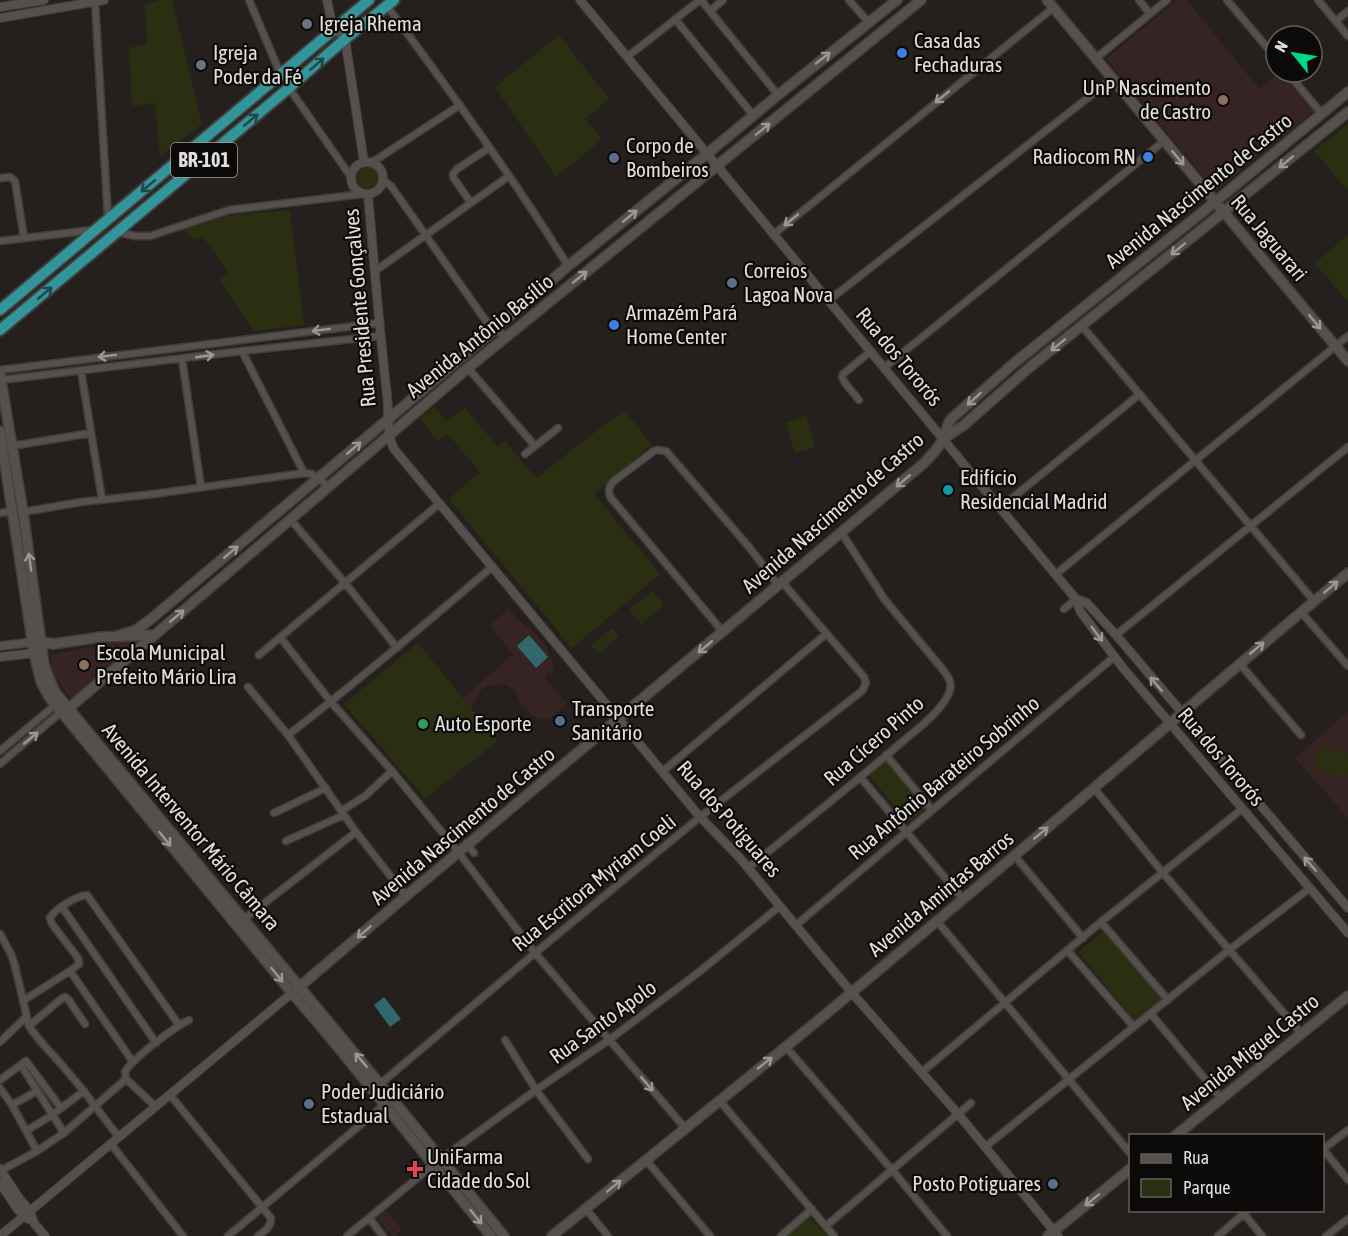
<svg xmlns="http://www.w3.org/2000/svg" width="1348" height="1236" font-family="'Asap Condensed',sans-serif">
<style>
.education{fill:#362324}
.green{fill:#2b2f12}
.water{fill:#30686d}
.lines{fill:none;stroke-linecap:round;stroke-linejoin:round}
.minor-casing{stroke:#413d3b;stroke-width:9}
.tertiary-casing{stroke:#413d3b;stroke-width:10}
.secondary-casing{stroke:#413d3b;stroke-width:12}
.trunk-casing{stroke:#413d3b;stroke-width:14}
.minor{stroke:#56504d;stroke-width:6}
.tertiary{stroke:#56504d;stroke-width:8}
.secondary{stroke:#56504d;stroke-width:9}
.trunk{stroke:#31959a;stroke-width:10}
.oneway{stroke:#9c9794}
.oneway2{stroke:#1d494a}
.worship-dot{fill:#6b7280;stroke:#0c0a09;stroke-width:2}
.shop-dot{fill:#3f7fe0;stroke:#0c0a09;stroke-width:2}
.education-dot{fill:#8d6e63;stroke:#0c0a09;stroke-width:2}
.service-dot{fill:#5c6f8a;stroke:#0c0a09;stroke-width:2}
.culture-dot{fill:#0f9aa8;stroke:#0c0a09;stroke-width:2}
.leisure-dot{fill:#2e9e5b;stroke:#0c0a09;stroke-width:2}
.health-dot{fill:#e0444e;stroke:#0c0a09;stroke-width:2}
.labels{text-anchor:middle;stroke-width:4.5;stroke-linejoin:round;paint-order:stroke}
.shield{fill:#0c0a09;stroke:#a19e9c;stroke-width:1.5}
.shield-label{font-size:20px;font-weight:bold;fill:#e1dedb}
.poi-label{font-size:21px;fill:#e1dedb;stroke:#0c0a09;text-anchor:start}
.street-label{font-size:21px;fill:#e1dedb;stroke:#0c0a09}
</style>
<rect width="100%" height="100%" fill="#25201d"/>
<path class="education" d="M1177 0H1187L1259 89 1280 72H1282L1314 111 1216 191 1106 59Z
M509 608 519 621 531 629 544 642 552 660 554 667 544 677 567 704 549 719H539L530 714 521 704 516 693 512 688 502 684 487 686 481 690 471 708 463 698 513 654 490 626Z
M136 638 139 646 72 700 53 674 50 655Z
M1348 712V818L1295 758Z
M387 1211 402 1230 396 1236H392L377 1218Z"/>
<path class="green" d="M160 0H172L202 124 160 156 155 103 132 106 129 48 147 44 145 5Z
M559 35 609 99 585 119 602 139 556 177 495 87Z
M1348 124V191L1314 151Z
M355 177a12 12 0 1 1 24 0a12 12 0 1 1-24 0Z
M290 210 304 325 253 331 220 280 228 272 203 237 193 240 184 230 227 216Z
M1348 235V302L1315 263Z
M434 407 447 422 465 408 498 447 505 441 536 478 624 410 652 445 594 494 660 574 572 648 449 499 480 472 448 434 438 441 420 419Z
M806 415 815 447 795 453 786 423Z
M652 591 664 605 641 624 629 610Z
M612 628 619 637 599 654 591 645Z
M418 643 498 741 425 798 344 704Z
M1321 746 1348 754V772L1346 779 1314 769Z
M887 758 927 808 908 823 868 774Z
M1105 930 1165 1000 1136 1022 1078 952Z
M809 1216 827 1236H785Z"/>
<path class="water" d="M529 635 548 657 536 668 517 646Z
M384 997 401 1019 390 1027 374 1005Z"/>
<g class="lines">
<defs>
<path id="minor" d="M249 0 281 75
M701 0 778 95
M849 0 869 23
M1139 0 1150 14
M1227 0 1276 58
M1318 0 1348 36
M95 2 108 219
M387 6C450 91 512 176 568 266
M710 11 723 0
M675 19 753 115
M1336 21 1348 11
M627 57 700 0
M1095 59 1167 0
M1287 72 1322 114
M289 88 351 177
M371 163 460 105
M0 178 10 177 15 181 24 238
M383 180 391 186 486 321 494 330 506 336
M471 203 453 177V174L457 169 489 148
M118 232 135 236H150L229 210 362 194
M773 235 1053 8
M0 241 92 230
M375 271 509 176
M828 301 1112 79
M1082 326 1314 601
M242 351 304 473
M182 359 201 487
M468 368 535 446
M884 368 1164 141
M0 370 379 323
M81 371 102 499
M1 380 242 351 380 336
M859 400 845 383 842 377 843 374 871 351
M12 446 91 433
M525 454 558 428
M1000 508 1140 394
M23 512 81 502 154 494 304 473 312 474 328 486
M0 513 13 511
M290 519 345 583 397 648
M1056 574 1348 336
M1064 609 1076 599
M1301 612 1348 666
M723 632 611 498C607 491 609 486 614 481L654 451 657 450 666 451 749 547 778 585
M1116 635 1348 447
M280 637 331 702 392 771 459 853 535 953 685 1128
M259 655 439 504
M1239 663 1301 735
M248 687 288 735 356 832 406 896
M288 735C358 681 425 624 492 567
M0 751 55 705
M886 755 932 810
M0 764 61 712
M663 771 826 634
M860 777 963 899
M1094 788 1163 873 1301 1033
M341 811 365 796 392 771
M274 813 326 788
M286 841 344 815
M468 845 474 853
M1014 855 1083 938
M748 868C800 826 852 785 902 742 918 728 940 713 949 693 953 684 949 678 944 671L885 600 841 532
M62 907 156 1043
M244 919 356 832
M937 921 1130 1153
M1101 922 1168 1000
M796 925 1114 657
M0 934 11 954 15 966 29 1026C39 1042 54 1055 66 1070 85 1091 101 1115 119 1137
M1067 950 1134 1027
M70 971 133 1062
M24 1000 70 971 79 964 78 958 52 924 50 918C55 909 76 896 87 895L179 1025
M1151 1014 1221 1098
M29 1026 61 999 65 997 68 999 85 1024
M505 1040 536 1090 588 1159
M0 1042 26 1017
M786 1047 893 1171 947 1236
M21 1065 64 1133
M922 1072 1101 922 1242 809
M0 1080 26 1061 61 1108
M380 1084 535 953 700 817 862 691 866 683 864 677 782 582
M0 1088 12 1105 37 1151
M170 1095 271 1218C271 1227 265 1231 258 1236
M719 1100 834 1236
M12 1105 37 1091
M156 1107 126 1079 125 1072C133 1058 173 1028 189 1020
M26 1131 52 1115 84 1091
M111 1144 183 1236
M985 1147 1229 950 1310 888
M1323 1149 1348 1180
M1322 1150 1348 1130
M441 1159 536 1090 609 1040 699 972 780 906
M646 1160 710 1236
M0 1171 37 1151 64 1133 126 1079
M586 1209 608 1236
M1241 1210 1262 1236
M369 1218 383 1236
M826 1226 971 1103
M228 1236 384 1105
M347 1236 433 1165
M781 1236 812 1209
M1218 1236 1248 1210
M1326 1236 1348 1219"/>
<path id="tertiary" d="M327 0 332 24 345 39 364 162
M580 0 1000 508 1076 599 1080 611 1123 668 1348 933
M0 7 44 0
M0 18 104 0
M351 178a16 16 0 1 1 32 0a16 16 0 1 1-32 0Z
M368 195C374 261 379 328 387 394 389 412 386 432 394 449L700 817 739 857 852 993 959 1115 1058 1236
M1076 599 1087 603 1116 635 1348 908
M0 646 33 642
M0 657 34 653
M0 1169 19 1198 30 1211 34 1223 45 1236
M0 1183 18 1210 28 1219
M0 1236 292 993"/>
<path id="secondary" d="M1047 0 1348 361
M0 374 23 512 44 664 48 676 55 692 380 1084 504 1236
M0 431 34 653 41 682 49 697 292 993 328 1035 491 1236
M943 439 964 425 1030 367 1348 112
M117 636 136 630 151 619 494 330 568 266 708 153 778 95 897 0
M38 641 53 644 101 637 154 635
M69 708 468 368 921 0
M292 993 406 896 923 464C930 457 937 450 942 441 946 434 946 426 951 419L1013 364 1215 202 1348 92
M1175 1136 1348 996
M552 1236C652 1155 753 1075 851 993 1018 855 1181 712 1348 573
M1048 1236 1130 1169"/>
<path id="trunk" d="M0 310 369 0
M0 330 289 88 345 39 394 0"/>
</defs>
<use href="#minor" class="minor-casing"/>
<use href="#tertiary" class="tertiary-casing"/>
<use href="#secondary" class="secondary-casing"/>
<use href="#trunk" class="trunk-casing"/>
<use href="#minor" class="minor"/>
<use href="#tertiary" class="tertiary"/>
<use href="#secondary" class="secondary"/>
<use href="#trunk" class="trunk"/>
</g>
<defs><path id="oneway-shaft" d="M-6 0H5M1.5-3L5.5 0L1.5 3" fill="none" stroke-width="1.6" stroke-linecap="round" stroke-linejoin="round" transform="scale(1.5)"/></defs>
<g class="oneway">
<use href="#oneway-shaft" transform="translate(823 58) rotate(-38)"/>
<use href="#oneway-shaft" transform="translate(942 97) rotate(141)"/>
<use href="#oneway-shaft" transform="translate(763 129) rotate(-39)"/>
<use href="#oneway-shaft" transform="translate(1178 158) rotate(50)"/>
<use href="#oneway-shaft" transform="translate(1286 162) rotate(141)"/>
<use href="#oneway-shaft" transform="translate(630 216) rotate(-39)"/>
<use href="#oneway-shaft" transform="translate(791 220) rotate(141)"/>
<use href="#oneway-shaft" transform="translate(1178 249) rotate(141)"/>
<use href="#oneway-shaft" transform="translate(580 277) rotate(-39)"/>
<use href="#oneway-shaft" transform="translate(1315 322) rotate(50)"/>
<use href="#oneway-shaft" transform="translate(321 330) rotate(173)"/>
<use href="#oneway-shaft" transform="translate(1058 345) rotate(141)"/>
<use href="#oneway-shaft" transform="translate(107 356) rotate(173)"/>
<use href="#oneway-shaft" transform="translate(205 356) rotate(-8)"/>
<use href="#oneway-shaft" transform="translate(974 399) rotate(138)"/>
<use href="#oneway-shaft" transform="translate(354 448) rotate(-40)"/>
<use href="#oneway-shaft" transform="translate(903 481) rotate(140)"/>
<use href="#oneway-shaft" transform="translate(231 552) rotate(-40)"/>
<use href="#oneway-shaft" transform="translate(30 562) rotate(-98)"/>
<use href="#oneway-shaft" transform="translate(1331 587) rotate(-40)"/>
<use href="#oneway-shaft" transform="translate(177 616) rotate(-40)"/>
<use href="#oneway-shaft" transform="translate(1097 634) rotate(53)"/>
<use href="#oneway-shaft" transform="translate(705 647) rotate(140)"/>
<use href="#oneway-shaft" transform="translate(1257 648) rotate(-40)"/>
<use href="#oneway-shaft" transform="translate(1156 684) rotate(-130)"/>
<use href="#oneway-shaft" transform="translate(31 738) rotate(-40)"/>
<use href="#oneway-shaft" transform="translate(1041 833) rotate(-40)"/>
<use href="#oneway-shaft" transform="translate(165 839) rotate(51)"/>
<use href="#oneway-shaft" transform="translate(1310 864) rotate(-131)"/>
<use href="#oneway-shaft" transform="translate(364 932) rotate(139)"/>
<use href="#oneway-shaft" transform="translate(277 975) rotate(51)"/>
<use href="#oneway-shaft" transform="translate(361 1060) rotate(-130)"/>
<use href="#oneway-shaft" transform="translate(765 1063) rotate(-38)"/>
<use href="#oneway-shaft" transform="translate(647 1084) rotate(50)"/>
<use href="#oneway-shaft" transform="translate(614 1186) rotate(-39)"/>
<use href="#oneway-shaft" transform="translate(1092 1200) rotate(141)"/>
<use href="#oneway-shaft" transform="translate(476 1217) rotate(51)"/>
</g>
<g class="oneway2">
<use href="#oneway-shaft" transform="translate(317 64) rotate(-41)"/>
<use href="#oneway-shaft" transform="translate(251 120) rotate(-40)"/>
<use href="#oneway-shaft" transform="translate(148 186) rotate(140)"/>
<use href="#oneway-shaft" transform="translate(45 293) rotate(-40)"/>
</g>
<g class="worship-dot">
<circle cx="307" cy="24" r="6"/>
<circle cx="201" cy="65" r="6"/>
</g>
<g class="shop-dot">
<circle cx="902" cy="53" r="6"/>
<circle cx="1148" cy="157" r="6"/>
<circle cx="614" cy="325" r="6"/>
</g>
<g class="education-dot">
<circle cx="1223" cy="100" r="6"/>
<circle cx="84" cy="665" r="6"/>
</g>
<g class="service-dot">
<circle cx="614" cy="158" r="6"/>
<circle cx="732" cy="283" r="6"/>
<circle cx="560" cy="721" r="6"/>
<circle cx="309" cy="1104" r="6"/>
<circle cx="1053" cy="1184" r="6"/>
</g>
<circle class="culture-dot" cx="948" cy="490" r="6"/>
<circle class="leisure-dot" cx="423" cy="724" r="6"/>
<path class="health-dot" d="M412 1160h6v6h6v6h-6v6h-6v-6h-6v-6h6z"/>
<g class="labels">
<rect class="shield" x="171" y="143" width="66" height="34" rx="4.5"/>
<g class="shield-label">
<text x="204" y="167">BR-101</text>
</g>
<g class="poi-label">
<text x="319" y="31">Igreja Rhema</text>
<text x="914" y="48">Casa das<tspan x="914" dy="24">Fechaduras</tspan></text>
<text x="213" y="60">Igreja<tspan x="213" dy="24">Poder da Fé</tspan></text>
<text x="1211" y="95" text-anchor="end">UnP Nascimento<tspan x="1211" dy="24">de Castro</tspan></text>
<text x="626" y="153">Corpo de<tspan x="626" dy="24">Bombeiros</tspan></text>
<text x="1136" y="164" text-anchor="end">Radiocom RN</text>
<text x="744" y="278">Correios<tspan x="744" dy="24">Lagoa Nova</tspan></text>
<text x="626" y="320">Armazém Pará<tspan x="626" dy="24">Home Center</tspan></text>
<text x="960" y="485">Edifício<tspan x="960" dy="24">Residencial Madrid</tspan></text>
<text x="96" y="660">Escola Municipal<tspan x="96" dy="24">Prefeito Mário Lira</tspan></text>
<text x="572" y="716">Transporte<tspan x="572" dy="24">Sanitário</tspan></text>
<text x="435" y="731">Auto Esporte</text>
<text x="321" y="1099">Poder Judiciário<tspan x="321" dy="24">Estadual</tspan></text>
<text x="427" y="1164">UniFarma<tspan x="427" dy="24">Cidade do Sol</tspan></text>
<text x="1041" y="1191" text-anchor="end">Posto Potiguares</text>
</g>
<g class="street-label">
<text transform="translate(1199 191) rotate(-39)" y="7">Avenida Nascimento de Castro</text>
<text transform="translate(1269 238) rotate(50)" y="7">Rua Jaguarari</text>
<text transform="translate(360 308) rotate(-95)" y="7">Rua Presidente Gonçalves</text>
<text transform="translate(480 336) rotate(-39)" y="7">Avenida Antônio Basílio</text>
<text transform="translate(899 357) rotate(50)" y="7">Rua dos Tororós</text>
<text transform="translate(833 513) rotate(-41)" y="7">Avenida Nascimento de Castro</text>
<text transform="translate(874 741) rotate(-41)" y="7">Rua Cícero Pinto</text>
<text transform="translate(1221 757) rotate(50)" y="7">Rua dos Tororós</text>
<text transform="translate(944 778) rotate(-40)" y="7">Rua Antônio Barateiro Sobrinho</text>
<text transform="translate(729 819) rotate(49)" y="7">Rua dos Potiguares</text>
<text transform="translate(463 826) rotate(-40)" y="7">Avenida Nascimento de Castro</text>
<text transform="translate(191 827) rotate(50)" y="7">Avenida Interventor Mário Câmara</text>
<text transform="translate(594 883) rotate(-39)" y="7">Rua Escritora Myriam Coeli</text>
<text transform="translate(941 894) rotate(-40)" y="7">Avenida Amintas Barros</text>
<text transform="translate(603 1022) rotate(-36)" y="7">Rua Santo Apolo</text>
<text transform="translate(1250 1052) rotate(-39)" y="7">Avenida Miguel Castro</text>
</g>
</g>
<rect x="1129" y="1134" width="195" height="78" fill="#0c0a09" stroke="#615f5d" stroke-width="1.5"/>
<rect x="1141" y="1154" width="30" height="9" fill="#56504d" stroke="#615f5d" stroke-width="1.5"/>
<text x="1183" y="1164" font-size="18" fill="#e1dedb">Rua</text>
<rect x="1141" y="1179" width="30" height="18" fill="#2b2f12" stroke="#615f5d" stroke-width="1.5"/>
<text x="1183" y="1194" font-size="18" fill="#e1dedb">Parque</text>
<g transform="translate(1294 54) rotate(300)"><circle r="28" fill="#0c0a09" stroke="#615f5d" stroke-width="1.5"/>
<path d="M0-4.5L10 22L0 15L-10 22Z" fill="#00d98c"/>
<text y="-9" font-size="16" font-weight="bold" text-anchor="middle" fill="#e1dedb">N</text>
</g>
</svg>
